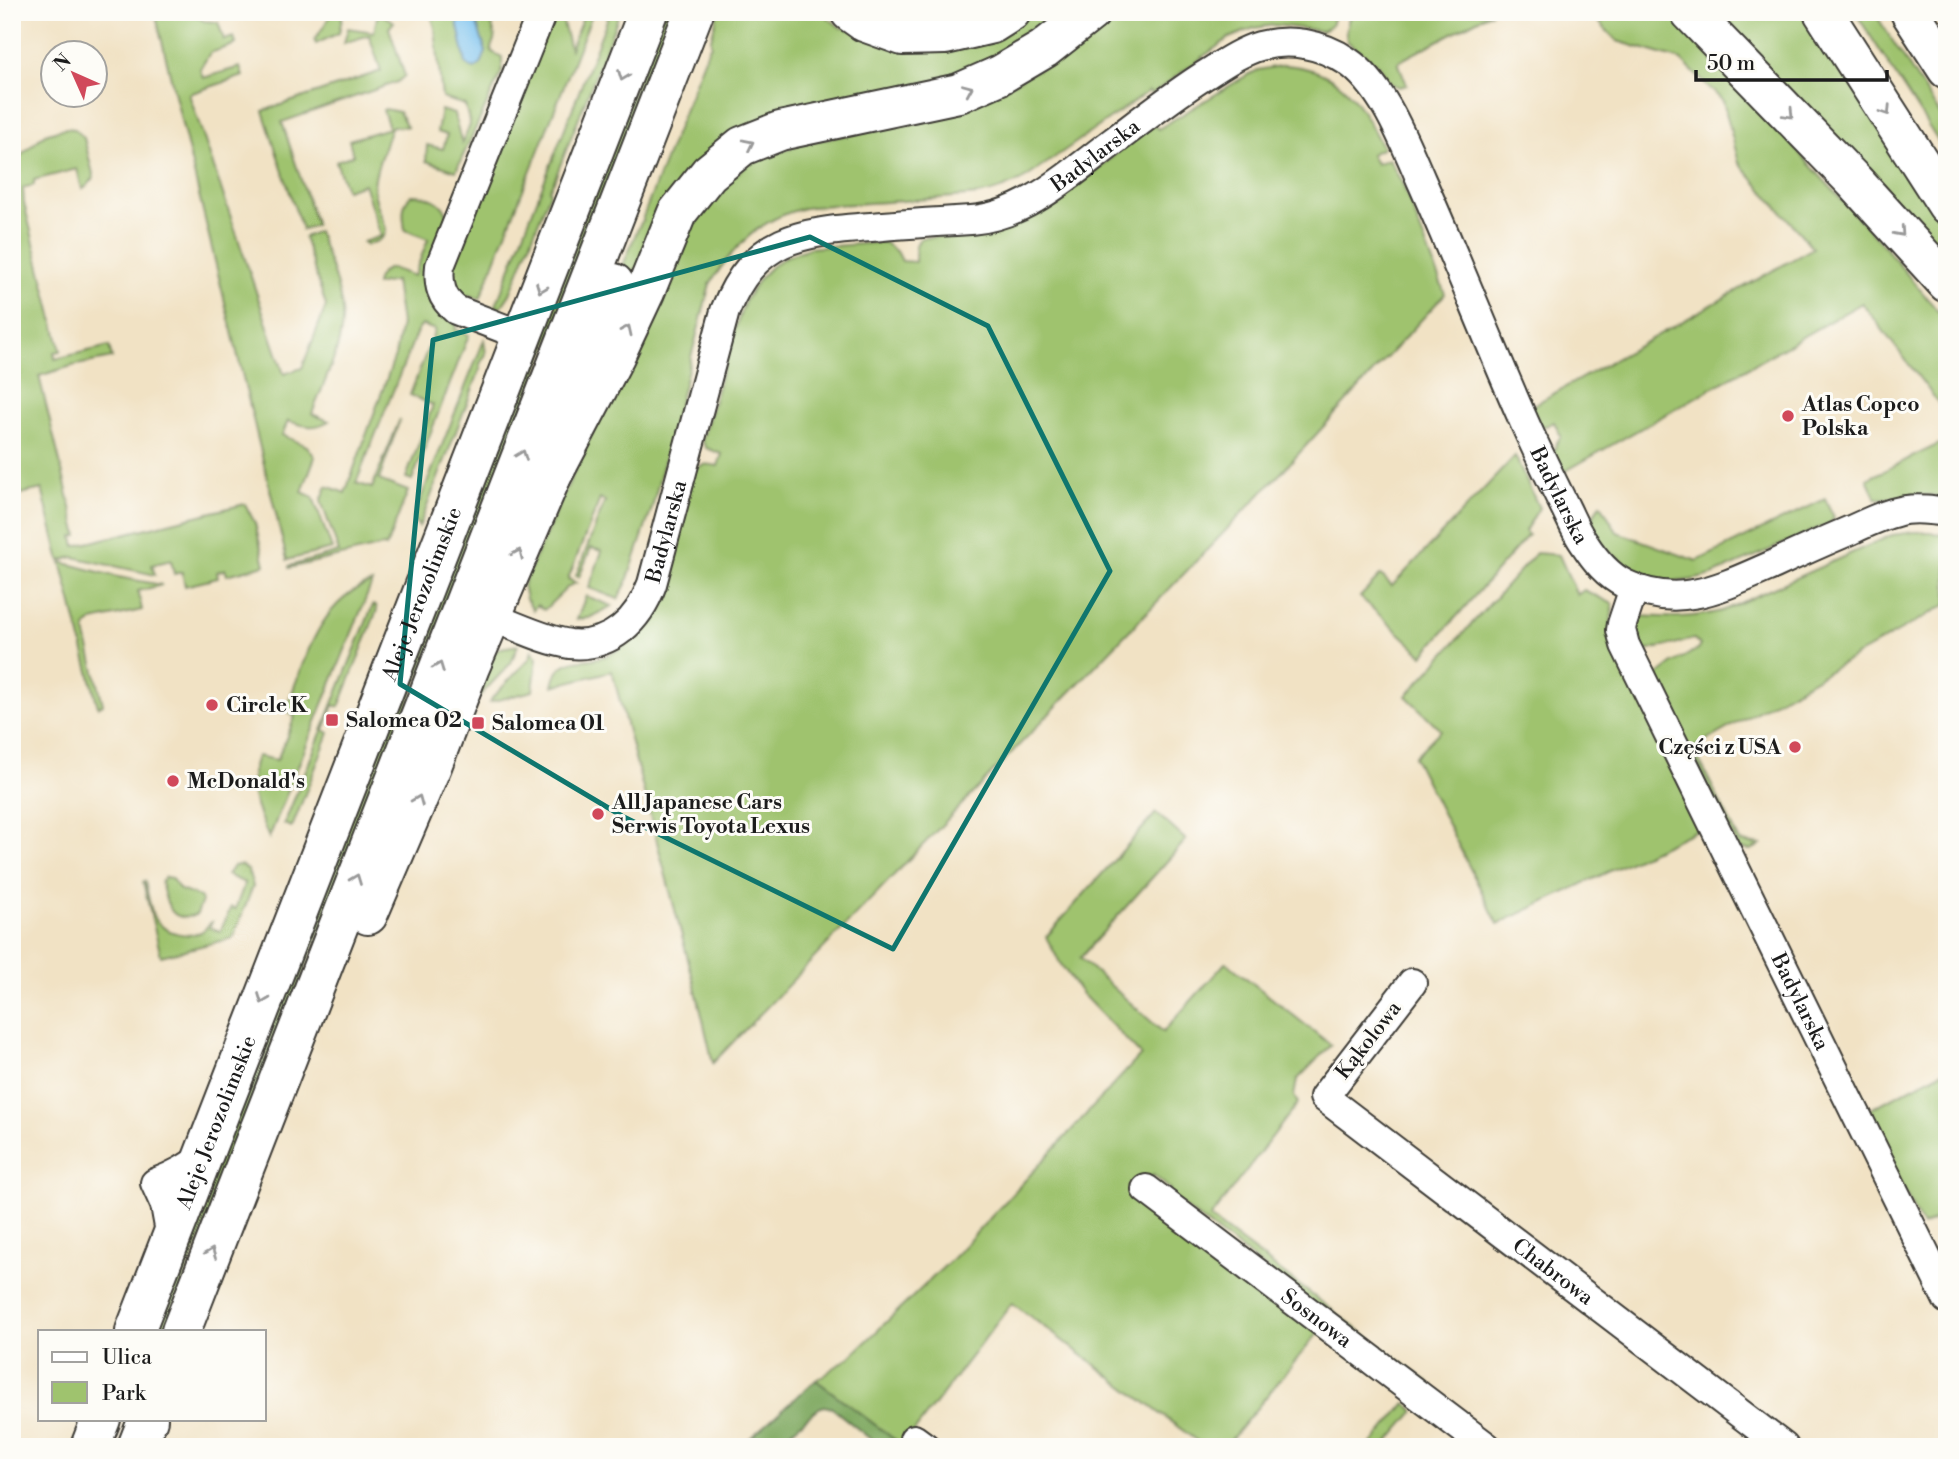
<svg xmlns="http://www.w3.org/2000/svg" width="1959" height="1459" font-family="'Libre Bodoni',serif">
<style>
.green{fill:#9fc36e;stroke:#5e7045;stroke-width:2}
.forest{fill:#7fa961;stroke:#4e623e;stroke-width:2}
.water{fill:#76c0ef;stroke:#496e86;stroke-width:2}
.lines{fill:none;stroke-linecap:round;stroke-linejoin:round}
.minor-casing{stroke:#3c3a35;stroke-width:32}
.secondary-casing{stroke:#3c3a35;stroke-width:42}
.primary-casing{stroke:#3c3a35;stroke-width:42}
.minor{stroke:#fff;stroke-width:28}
.secondary{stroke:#fff;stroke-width:38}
.primary{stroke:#fff;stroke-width:38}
.oneway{stroke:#999}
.marked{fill:none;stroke:#0f766e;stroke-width:5;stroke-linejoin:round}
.poi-dot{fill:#d1495b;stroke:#fdfcf7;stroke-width:2.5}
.labels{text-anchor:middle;stroke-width:6;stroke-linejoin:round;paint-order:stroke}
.street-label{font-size:21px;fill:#1c1c1c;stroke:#fdfcf7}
.poi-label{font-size:21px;font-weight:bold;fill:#1c1c1c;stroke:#fdfcf7;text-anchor:start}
</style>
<rect width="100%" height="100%" fill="#fdfcf7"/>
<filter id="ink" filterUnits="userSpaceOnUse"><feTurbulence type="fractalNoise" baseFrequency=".0143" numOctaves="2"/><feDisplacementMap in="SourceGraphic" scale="14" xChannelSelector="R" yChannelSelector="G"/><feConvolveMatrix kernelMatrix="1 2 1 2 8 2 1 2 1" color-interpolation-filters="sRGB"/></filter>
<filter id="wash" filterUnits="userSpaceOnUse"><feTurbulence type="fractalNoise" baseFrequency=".00686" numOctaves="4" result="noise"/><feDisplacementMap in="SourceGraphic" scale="28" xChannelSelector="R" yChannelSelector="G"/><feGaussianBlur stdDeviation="1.57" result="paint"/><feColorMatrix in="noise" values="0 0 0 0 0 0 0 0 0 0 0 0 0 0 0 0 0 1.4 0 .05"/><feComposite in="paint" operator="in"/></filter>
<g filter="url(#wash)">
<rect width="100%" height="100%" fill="#f1e2c4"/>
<path class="green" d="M155 12H189L204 21 218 22 224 40 234 37 236 44 210 53 200 69 203 78 240 67 243 76 189 94 284 374 302 368 326 306 304 237 318 231C326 256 339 283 342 310 345 343 323 383 312 414L329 421C314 430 304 426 288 421L282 435 307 446 315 457 302 492 313 497 332 549 287 560Z
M343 12 339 33 316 44 314 40C322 31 326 20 334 12Z
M430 12H489L495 37 491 48 492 52 502 57V71L456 171 426 161 427 145 443 149 447 135 437 132 441 110 454 114 462 144 470 125 465 105 442 98 435 28Z
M554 12H560L570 49 585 12H593L480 299 468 295 465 301C456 290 453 282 451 268Z
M610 12H620L554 181 549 190 550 193 510 294 502 306 495 308Z
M664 12H677L164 1331H150Z
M718 12H821L841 28 1003 30 1033 12H1060L1011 48 956 76 753 123 598 368 614 288 638 228 643 220V217L709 47 711 45V39Z
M1118 12H1335L1331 26 1322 31 1275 25 1254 28 1229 38 1152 94 1149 91 1027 177C1011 186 997 192 978 195 942 198 906 201 870 203 849 205 825 204 805 208 760 218 733 247 710 284L652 508 626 584 618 599 589 588 602 551 591 548 579 577 576 576 605 501 600 499 568 579 576 583 569 586 544 610 537 605 533 610 526 599 523 585 681 234 720 186 751 163 803 143 919 122 961 111 1055 60Z
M1351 12H1492L1398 62 1407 85 1399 87 1391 84 1379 66 1348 42C1343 33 1348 22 1351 12Z
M1589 12H1669L1782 134 1884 246 1947 322V414L1862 303 1564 472 1553 455 1556 444 1561 436 1554 422 1546 426H1540L1530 407 1813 248 1739 163 1723 101 1681 60 1617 41Z
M1714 12H1804L1947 230V264Z
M1855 12H1874L1947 125V155Z
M381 14 394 22 389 28 405 76 397 82 282 122 316 225 302 230 263 111 381 71 369 35 344 43 348 28 374 32 377 17Z
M1285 65C1345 70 1357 101 1383 148L1371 154 1376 164 1389 159 1403 185 1445 294 1280 474 713 1063 695 986 612 671 553 686C559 651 585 665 608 655 635 643 651 622 663 597L692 471C701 464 707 463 718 466L722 454 706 448 702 441 733 335 745 301 759 279 771 267 785 257 809 248 884 242 898 253 902 261 915 262C916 253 913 245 921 238L980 234 1011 228 1028 220 1074 188 1153 124 1158 129 1246 76 1258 70Z
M385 109 399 112 407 127 392 126C386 142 375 169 374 186 373 199 382 216 386 229 386 239 375 243 366 245L363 242 381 236 364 184 346 190 336 161 353 155 349 140 389 128 383 110Z
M64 128 75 129 84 138 94 178 88 185 82 189 77 169 34 180V185L23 188 24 203 61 351 54 352 55 359 109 346 112 358 72 366 39 376 78 536 73 537 75 546 245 504 255 523 265 565 227 575 225 569 217 572 218 578 185 586 182 572 174 574 171 560 152 565 155 575 73 557 60 561 42 489 12 496V481L17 479 12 460V452L17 450 12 434V390L17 391 16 385 12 383V163L45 134Z
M411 195C427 195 441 199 448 215L427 271 425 288 430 301 435 308 457 322 455 329 469 335 412 480 406 478 433 405 410 395 435 330 422 325 418 329 356 483 372 488 400 419 379 480 408 491 386 547 383 546 289 568V566L339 552 321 501 327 486 345 493 395 356 401 324 395 281 376 285C377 276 383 270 391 268L414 276 428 239 405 230C403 216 401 205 411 195Z
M484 340 486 354 480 364 481 367 419 527 413 518Z
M1947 440V497C1933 495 1920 494 1906 496 1895 497 1887 500 1876 498L1867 479Z
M1515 456 1539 508 1525 531 1528 535 1423 655 1360 597 1381 575 1392 586Z
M1825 499 1834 517 1831 523 1712 575C1698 579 1682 583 1668 581 1640 578 1568 538 1601 504L1617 532 1697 561Z
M1914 532H1931L1947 536V604L1693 748 1740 842 1761 845 1751 850 1739 849 1654 678 1673 663 1698 649 1700 645 1694 639 1646 651 1639 648 1634 624 1639 616C1669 618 1692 618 1722 611L1892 535Z
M1536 553 1559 555 1577 595 1584 590 1613 604 1611 623 1703 827 1498 924 1414 757 1441 730 1406 696Z
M61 562 118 577 162 585 138 591 142 610 93 621 87 625 85 631 103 704 98 707Z
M372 583 269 838C256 807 245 790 257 756L277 760 295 717 286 709C304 663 319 599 372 583Z
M586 596 612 606 589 618 577 619Z
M373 605 376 606 377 610 339 707 334 705 324 730 329 733 293 825 291 827 284 824Z
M518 645 511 663 470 706 495 651 501 648Z
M532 650 537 658 533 691 490 702 492 698 530 658Z
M1156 813 1186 840 1080 958 1163 1032 1226 962 1331 1045 1297 1080 1294 1096 1298 1103 1210 1218 1429 1383 1425 1388 1167 1194 1170 1189 1153 1175 1138 1194 1320 1331 1225 1447H1205L1012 1303 903 1446 816 1380 850 1357 953 1258 1141 1055 1081 993 1060 963 1046 937Z
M241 865 248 870 253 886 233 938 161 956 143 882 145 881C148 893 149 908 155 918 163 933 190 940 204 930 206 928 210 923 212 922L210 928 220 932 231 907 235 909 245 883 227 875 233 866Z
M165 877 171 878 180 890 200 897 202 901 197 914C170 926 166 902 161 882Z
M1947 1069V1214L1922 1226 1865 1112Z
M1406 1403 1414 1410V1412L1384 1447H1369Z"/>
<path class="forest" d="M816 1380 903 1446H879L832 1408 824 1406 819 1408 772 1447H740Z"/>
<path class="water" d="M455 12H473L486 52 481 64 475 69 469 67 466 64Z"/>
</g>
<g filter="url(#ink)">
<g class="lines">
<defs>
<g id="minor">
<path d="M523 336 456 310C441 298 438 284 440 266L542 12"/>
<path id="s1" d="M1634 588 1622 624 1621 630 1625 645 1947 1299"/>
<path id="s2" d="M491 617C514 625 546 641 570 644 611 648 639 620 652 584L725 311C754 238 799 232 871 227 904 224 937 222 971 220 1026 216 1071 173 1114 141 1143 119 1171 97 1202 77 1220 66 1239 52 1260 46 1290 38 1322 44 1347 61 1383 85 1404 141 1421 180 1456 258 1487 338 1522 417 1535 447 1550 477 1565 507 1571 519 1576 532 1584 543 1595 560 1607 575 1625 584 1680 611 1724 586 1775 564 1800 552 1825 541 1851 530 1868 522 1887 513 1905 510 1919 508 1933 510 1947 512"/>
<path id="s3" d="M1412 983 1324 1097 1784 1447"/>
<path id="s4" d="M1146 1189 1487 1447"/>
<path d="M171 1238 165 1205 155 1183C173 1176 188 1169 203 1156"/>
<path d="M914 1439 925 1447"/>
</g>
<g id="secondary">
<path d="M850 12 864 22 903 36 945 35 992 24 1011 12"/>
<path d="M368 915 432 766 470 667 551 478 614 283"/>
<path id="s5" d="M135 1331 648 12"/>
<path d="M181 1331 694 12"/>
<path d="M90 1447 101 1419"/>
<path d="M137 1447 148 1419"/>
</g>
<path id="primary" d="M1690 12 1854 181 1947 283
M1823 12 1947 205
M1910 12 1947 69
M551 478 615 356 645 292 677 213 709 173 742 146 780 131 959 93 1000 75 1044 49 1091 12"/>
</defs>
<use href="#minor" class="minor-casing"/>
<use href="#secondary" class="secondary-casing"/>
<use href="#primary" class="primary-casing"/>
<use href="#minor" class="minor"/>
<use href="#secondary" class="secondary"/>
<use href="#primary" class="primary"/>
</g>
<defs><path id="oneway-chevron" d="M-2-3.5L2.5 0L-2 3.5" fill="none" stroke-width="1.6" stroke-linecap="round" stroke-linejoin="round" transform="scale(1.75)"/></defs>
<g class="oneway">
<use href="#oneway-chevron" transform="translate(623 76) rotate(111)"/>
<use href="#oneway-chevron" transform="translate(968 89) rotate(-23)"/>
<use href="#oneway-chevron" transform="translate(1886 111) rotate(57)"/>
<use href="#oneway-chevron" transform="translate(1789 114) rotate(46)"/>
<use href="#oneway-chevron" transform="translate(749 144) rotate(-26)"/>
<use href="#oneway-chevron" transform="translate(1900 232) rotate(48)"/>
<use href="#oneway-chevron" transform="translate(541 288) rotate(111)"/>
<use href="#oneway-chevron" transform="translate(627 330) rotate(-65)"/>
<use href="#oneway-chevron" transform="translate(522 455) rotate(-69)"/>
<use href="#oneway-chevron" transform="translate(518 554) rotate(-67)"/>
<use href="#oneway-chevron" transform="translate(439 667) rotate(-69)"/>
<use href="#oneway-chevron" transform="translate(418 800) rotate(-68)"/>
<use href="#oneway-chevron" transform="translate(356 879) rotate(-69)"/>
<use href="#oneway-chevron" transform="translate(263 999) rotate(111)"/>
<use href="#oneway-chevron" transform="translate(211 1253) rotate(-69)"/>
</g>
</g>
<path class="marked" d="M810 237 988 326 1110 571 893 949 622 816 400 684 433 340Z"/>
<g class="poi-dot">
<circle cx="1788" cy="416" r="7"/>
<circle cx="212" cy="705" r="7"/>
<rect x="325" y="713" width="14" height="14" rx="3.5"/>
<rect x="471" y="716" width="14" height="14" rx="3.5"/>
<circle cx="1795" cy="747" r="7"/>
<circle cx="173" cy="781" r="7"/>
<circle cx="598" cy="814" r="7"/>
</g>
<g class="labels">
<g class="street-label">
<text dy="7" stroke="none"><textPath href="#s2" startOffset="900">Badylarska</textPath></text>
<text dy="7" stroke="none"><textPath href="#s2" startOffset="1676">Badylarska</textPath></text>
<text dy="7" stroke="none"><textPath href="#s2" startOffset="248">Badylarska</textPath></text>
<text dy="7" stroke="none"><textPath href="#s5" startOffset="791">Aleje Jerozolimskie</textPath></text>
<text dy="7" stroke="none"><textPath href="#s1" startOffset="457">Badylarska</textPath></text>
<text transform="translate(1368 1040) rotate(-52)" y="7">Kąkolowa</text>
<text dy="7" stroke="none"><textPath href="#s5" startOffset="224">Aleje Jerozolimskie</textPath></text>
<text dy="7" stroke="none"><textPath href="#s3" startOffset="432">Chabrowa</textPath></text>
<text dy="7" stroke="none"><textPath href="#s4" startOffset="214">Sosnowa</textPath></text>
</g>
<g class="poi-label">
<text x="1802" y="411">Atlas Copco<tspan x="1802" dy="24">Polska</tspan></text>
<text x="226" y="712">Circle K</text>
<text x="346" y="727">Salomea 02</text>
<text x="492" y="730">Salomea 01</text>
<text x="1781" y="754" text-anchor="end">Części z USA</text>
<text x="187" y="788">McDonald's</text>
<text x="612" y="809">All Japanese Cars<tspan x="612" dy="24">Serwis Toyota Lexus</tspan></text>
</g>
</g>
<rect width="1959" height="1459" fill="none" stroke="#fdfcf7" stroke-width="42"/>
<rect x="38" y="1330" width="228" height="91" fill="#fdfcf7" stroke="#a3a29f" stroke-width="2"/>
<rect x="52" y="1352" width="35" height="10" fill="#ffffff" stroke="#a3a29f" stroke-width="2"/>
<text x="102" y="1364" font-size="21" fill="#1c1c1c">Ulica</text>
<rect x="52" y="1382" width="35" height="21" fill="#9fc36e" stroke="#a3a29f" stroke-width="2"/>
<text x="102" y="1400" font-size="21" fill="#1c1c1c">Park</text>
<g transform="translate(74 74) rotate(315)"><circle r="33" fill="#fdfcf7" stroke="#a3a29f" stroke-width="2"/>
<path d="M0-5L12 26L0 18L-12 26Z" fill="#d1495b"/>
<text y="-10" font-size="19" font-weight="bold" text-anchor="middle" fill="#1c1c1c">N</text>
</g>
<path d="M1696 70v10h191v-10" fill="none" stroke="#1c1c1c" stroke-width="3.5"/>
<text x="1707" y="70" font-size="21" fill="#1c1c1c" stroke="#fdfcf7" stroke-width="5" paint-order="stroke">50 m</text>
</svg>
